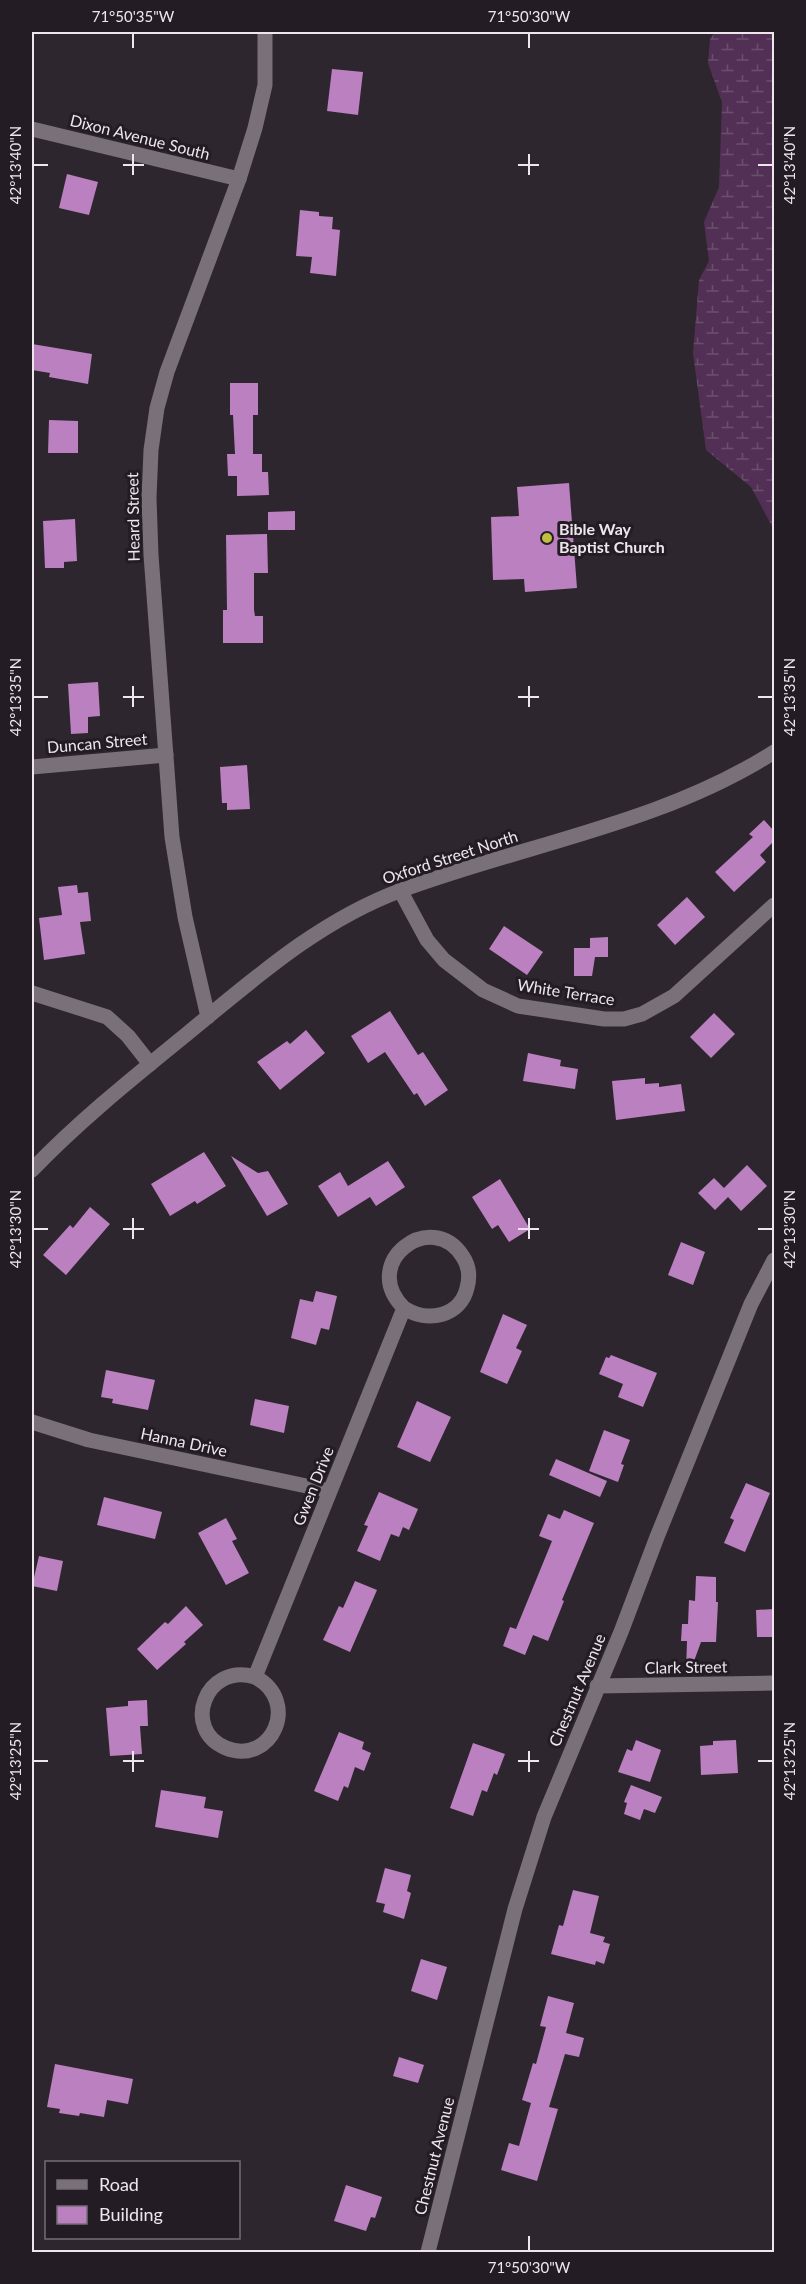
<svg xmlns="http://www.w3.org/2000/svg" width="806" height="2284" font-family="Lato,sans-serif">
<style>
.wetland{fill:url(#wetland-marsh)}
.building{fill:#ba80bf}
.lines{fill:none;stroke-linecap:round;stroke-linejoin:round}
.minor{stroke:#79707a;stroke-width:15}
.tertiary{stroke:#79707a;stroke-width:15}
.ticks{fill:none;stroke:#ede7ed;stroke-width:2}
.poi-dot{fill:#c1bd40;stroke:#241c24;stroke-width:2}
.labels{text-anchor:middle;stroke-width:6;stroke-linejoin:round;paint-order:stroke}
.street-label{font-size:16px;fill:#ede7ed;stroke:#241c24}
.poi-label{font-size:16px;font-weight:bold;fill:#ede7ed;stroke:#241c24;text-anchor:start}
.neatline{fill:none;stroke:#ede7ed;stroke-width:2}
.ticks-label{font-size:15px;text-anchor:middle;fill:#ede7ed}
</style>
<defs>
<pattern id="wetland-marsh" width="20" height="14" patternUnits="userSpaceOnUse" patternTransform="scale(1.5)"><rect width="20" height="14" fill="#523055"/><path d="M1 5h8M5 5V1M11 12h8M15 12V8" fill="none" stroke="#6b4e6e"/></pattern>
</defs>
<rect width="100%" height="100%" fill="#2e262e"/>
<path class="wetland" d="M715 32H774V530L751 487 706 450 693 353 699 280 709 261 704 222 719 187 722 102 708 63 710 39Z"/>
<path class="building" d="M332 69 363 72 358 115 327 111Z
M67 174 98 182 89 215 59 208Z
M300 210 319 212V216L333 217 332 229 340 230 336 276 310 273 312 257 296 256Z
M32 344 92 354 88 384 49 377 50 373 32 370Z
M230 383H258V415H253V454H262V472H268L269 495 237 496V476H228L227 454H235L233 415H230Z
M49 420 78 421V453H48Z
M569 483 577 588 525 592 524 579 493 580 491 517 519 516 517 487Z
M295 511V530H268V512Z
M75 519 77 561 64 562V568H45L43 521Z
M267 534 268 573H254V610L255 616H263V643H223V610H227L226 535Z
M98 682 100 716 88 717V733L71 734 68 684Z
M247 765 250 809 227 810V803H222L220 767Z
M764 820 774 831V841L760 855 766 862 734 892 715 872 753 837 749 834Z
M77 885 78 893 88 892 91 921 80 922 85 954 44 960 39 918 62 915 58 887Z
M687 897 705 917 675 945 657 925Z
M504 926 543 952 527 975 489 949Z
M608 937V957H595L592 976H574V948H590V938Z
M390 1011 418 1055 423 1052 448 1090 425 1106 417 1093 414 1095 385 1052 368 1063 351 1036Z
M714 1013 735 1034 711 1058 690 1037Z
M306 1030 325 1053 280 1090 257 1062 287 1041 290 1044Z
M528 1053 561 1060 560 1066 578 1069 575 1089 523 1081Z
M645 1078V1084L659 1083V1087L681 1084 685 1111 616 1120 612 1081Z
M204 1152 226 1186 197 1204 195 1201 170 1216 151 1184Z
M231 1156 258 1173 268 1171 288 1204 267 1216Z
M388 1161 405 1187 376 1206 370 1197 338 1217 318 1186 340 1172 348 1186Z
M747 1165 767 1186 741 1211 728 1197 715 1210 698 1193 714 1178 724 1188Z
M500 1179 530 1229 509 1242 498 1225 492 1229 472 1197Z
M90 1207 110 1224 66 1275 43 1255 70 1225 73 1228Z
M681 1242 705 1252 693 1285 668 1275Z
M316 1291 337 1296 329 1330 321 1328 316 1345 291 1338 300 1299 313 1302Z
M503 1314 527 1325 516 1348 522 1351 507 1384 480 1372Z
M611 1355 657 1373 643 1407 618 1397 623 1384 599 1374 606 1357 609 1358Z
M106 1370 155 1380 148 1410 112 1403 113 1399 101 1397Z
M255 1399 289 1406 284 1433 250 1425Z
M417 1401 451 1417 430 1462 397 1447Z
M604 1430 630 1440 621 1464 624 1465 618 1482 589 1471Z
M556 1459 607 1481 600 1497 549 1475Z
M746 1483 770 1493 745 1552 724 1543 734 1520 730 1518Z
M379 1492 418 1509 409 1530 403 1527 399 1537 391 1534 380 1561 357 1551 368 1526 364 1525Z
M104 1497 162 1512 155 1539 97 1525Z
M564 1510 594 1523 562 1600 564 1601 548 1641 533 1635 525 1655 503 1646 510 1627 516 1629 552 1541 539 1536 548 1514 560 1519Z
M226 1518 237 1539 232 1541 249 1573 226 1585 198 1533Z
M39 1556 63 1561 57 1591 32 1586Z
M696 1576 716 1577V1602H718L716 1642H701L690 1672H686L687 1641H681L682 1624H688L689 1600 695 1601Z
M355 1581 377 1590 350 1652 323 1640 339 1606 343 1608Z
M186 1606 203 1625 184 1642 186 1644 157 1670 137 1649 165 1622 168 1624Z
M774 1609V1637H757L756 1610Z
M147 1700 148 1726H140L142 1754 110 1756 106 1708 128 1706V1701Z
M339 1732 364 1742 362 1749 371 1753 364 1771 355 1767 348 1788 344 1786 338 1801 314 1791Z
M636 1740 661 1750 650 1782 618 1772 627 1749 632 1751Z
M736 1740 738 1773 701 1775 700 1746 713 1745V1741Z
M473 1743 505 1754 497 1775 494 1773 487 1792 482 1790 473 1816 450 1808Z
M631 1785 662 1797 655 1813 644 1809 640 1820 624 1814 627 1803 624 1802Z
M161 1790 206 1797 204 1808 223 1811 218 1838 155 1827Z
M385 1868 411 1875 407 1891 411 1893 404 1919 383 1912 385 1904 376 1902Z
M573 1890 599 1896 590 1933 605 1937 603 1942 610 1944 604 1964 596 1961 595 1965 551 1954 559 1925 563 1926Z
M421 1959 447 1967 437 2000 411 1991Z
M548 1996 574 2003 566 2033 584 2038 579 2057 565 2054 549 2107 558 2109 537 2181 501 2170 509 2143 519 2146 531 2103 522 2100 533 2063 536 2064 546 2027 540 2026Z
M399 2057 424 2065 418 2083 393 2076Z
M55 2064 133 2079 128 2104 107 2100 104 2117 80 2113 79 2116 59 2113 60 2109 47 2107Z
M346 2185 382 2197 375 2218 371 2217 366 2231 334 2221Z"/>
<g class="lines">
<path class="minor" d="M32 129 239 179
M32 767 166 755
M400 890 427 940 444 960 483 990 518 1006 604 1019H624L642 1014 674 996 774 905
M32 993 107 1017 128 1036 150 1064
M32 1422 89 1440 330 1491
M255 1677C205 1662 181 1730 226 1748 272 1766 301 1701 255 1677L404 1308C358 1263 432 1207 463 1257 469 1266 470 1277 467 1288 460 1317 427 1323 404 1308
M597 1686 774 1683
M428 2252 515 1909 544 1817 621 1632 657 1537 751 1304 774 1260"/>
<path class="tertiary" d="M208 1017 185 917 172 837 151 555 149 498 151 450 157 408 167 372 239 179 255 128 265 85V32
M32 1170C80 1120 134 1077 188 1033 255 978 320 920 402 890 526 844 661 824 774 752"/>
</g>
<path class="ticks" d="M133 33V48M529 33V48M133 154V175M529 154V175M33 165H48M123 165H144M518 165H539M758 165H773M133 686V707M529 686V707M33 697H48M123 697H144M518 697H539M758 697H773M133 1218V1239M529 1218V1239M33 1229H48M123 1229H144M518 1229H539M758 1229H773M133 1751V1772M529 1751V1772M33 1761H48M123 1761H144M518 1761H539M758 1761H773M529 2236V2251"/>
<circle class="poi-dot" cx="547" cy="538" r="6"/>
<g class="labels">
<g class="street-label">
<text transform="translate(140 137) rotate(14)" y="6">Dixon Avenue South</text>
<text transform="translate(133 517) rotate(-91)" y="6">Heard Street</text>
<text transform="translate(97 743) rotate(-5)" y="6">Duncan Street</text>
<text transform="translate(450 857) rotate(-18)" y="6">Oxford Street North</text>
<text transform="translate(566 992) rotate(9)" y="6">White Terrace</text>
<text transform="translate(184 1442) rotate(12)" y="6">Hanna Drive</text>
<text transform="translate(313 1486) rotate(-68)" y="6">Gwen Drive</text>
<text transform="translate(686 1667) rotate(-1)" y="6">Clark Street</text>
<text transform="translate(577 1690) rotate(-67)" y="6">Chestnut Avenue</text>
<text transform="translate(434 2156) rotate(-76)" y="6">Chestnut Avenue</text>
</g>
<g class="poi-label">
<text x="559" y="535">Bible Way<tspan x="559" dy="18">Baptist Church</tspan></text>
</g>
</g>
<rect width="806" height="2284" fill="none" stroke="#241c24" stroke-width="66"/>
<rect x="45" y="2161" width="195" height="78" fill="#241c24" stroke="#746d74" stroke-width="1.5"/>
<rect x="57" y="2180" width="30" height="9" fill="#79707a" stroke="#746d74" stroke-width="1.5"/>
<text x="99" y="2191" font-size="18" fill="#ede7ed">Road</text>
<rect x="57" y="2206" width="30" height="18" fill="#ba80bf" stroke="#746d74" stroke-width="1.5"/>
<text x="99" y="2221" font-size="18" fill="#ede7ed">Building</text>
<rect x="33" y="33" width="740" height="2218" class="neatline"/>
<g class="ticks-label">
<text x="133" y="22">71°50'35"W</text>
<text x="529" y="22">71°50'30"W</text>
<text transform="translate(16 165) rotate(-90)" y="5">42°13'40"N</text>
<text transform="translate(790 165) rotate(-90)" y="5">42°13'40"N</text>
<text transform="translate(16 697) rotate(-90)" y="5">42°13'35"N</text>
<text transform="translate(790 697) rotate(-90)" y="5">42°13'35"N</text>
<text transform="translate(16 1229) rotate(-90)" y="5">42°13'30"N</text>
<text transform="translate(790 1229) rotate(-90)" y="5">42°13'30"N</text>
<text transform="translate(16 1761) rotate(-90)" y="5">42°13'25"N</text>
<text transform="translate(790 1761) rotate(-90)" y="5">42°13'25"N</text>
<text x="529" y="2273">71°50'30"W</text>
</g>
</svg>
